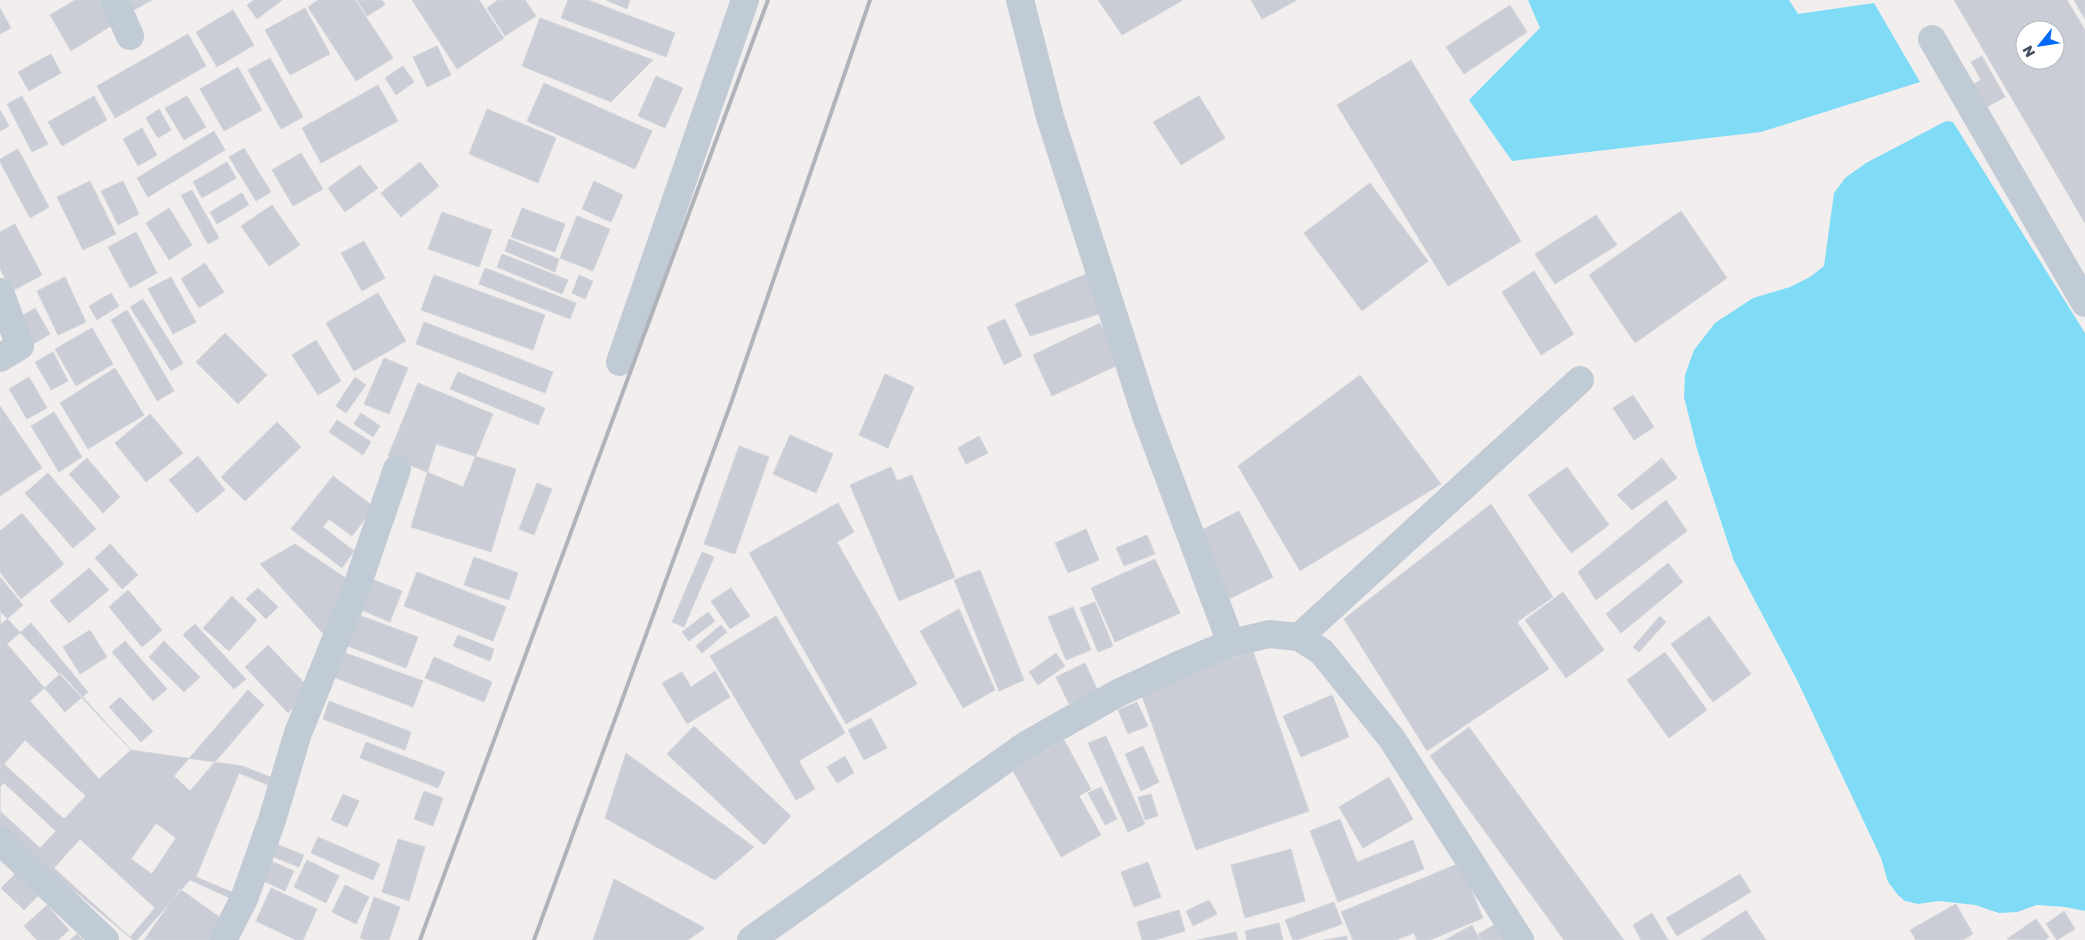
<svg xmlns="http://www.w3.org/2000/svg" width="2085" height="940" font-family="'Golos Text',sans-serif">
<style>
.water{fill:#80dcf6}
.building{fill:#cacdd5;stroke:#d2d4db;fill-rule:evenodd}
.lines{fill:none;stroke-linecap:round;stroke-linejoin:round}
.street{stroke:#c0cbd6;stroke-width:28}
.rail{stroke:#b0b4ba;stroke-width:4}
</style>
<rect width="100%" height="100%" fill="#f2eeee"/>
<path class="water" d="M1528 0H1789L1798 14 1874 3 1920 82 1761 132 1512 161 1469 100 1540 28Z
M1946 121 1953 122 2085 333V911L2065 907 2037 905 2017 912 1999 913 1975 905 1939 901 1918 904 1905 901 1898 895 1888 882 1881 858 1797 680 1734 561 1697 449 1684 397 1685 375 1694 350 1715 323 1753 298 1790 287 1810 277 1824 266 1834 193 1845 178 1866 163Z"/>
<path class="building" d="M75 0H99L114 24 71 51 50 15Z
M126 0H152L132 11Z
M254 0H282L257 19 247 5Z
M318 0H355L393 58 356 81 308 7Z
M357 0H382L385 5 367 16Z
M412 0H479L504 38 457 69Z
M498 0H525L536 16 505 36 487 8Z
M568 0H588L675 33 666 57 561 18Z
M606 0H630L627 9Z
M1098 0H1183L1122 35Z
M1251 0H1297L1262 19Z
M1954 0H2067L2085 30V223ZM2025 30H2055V60H2025Z
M2074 0H2085V19Z
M1510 5 1527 32 1464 74 1446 47Z
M0 8 11 28 0 34Z
M305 8 330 54 290 75 265 30Z
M233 10 254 45 217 67 196 32Z
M540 18 653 60 611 102 522 66Z
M188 34 206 66 115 118 97 86Z
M437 46 451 75 427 87 413 57Z
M51 54 61 73 29 91 18 72Z
M1982 56 2005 97 1987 107 1974 84 1981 80 1971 62Z
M270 58 303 117 281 129 248 70Z
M1411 60 1521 241 1448 286 1337 105Z
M403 66 414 82 396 95 385 78Z
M238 67 262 110 224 131 200 89Z
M656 76 683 88 665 128 638 116Z
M544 83 652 131 635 169 527 121Z
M378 85 398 121 321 163 302 128Z
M22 96 48 144 32 152 7 104Z
M94 96 107 120 62 146 48 122Z
M187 96 206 127 184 140 165 108Z
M1199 96 1225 138 1181 165 1153 122Z
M159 109 171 130 158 138 146 118Z
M487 109 556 138 538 183 469 154Z
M0 110 9 126 0 131Z
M142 128 157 155 138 166 123 139Z
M214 131 225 150 148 197 137 178Z
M244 148 271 192 256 201 229 157Z
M18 149 49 207 30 218 0 162V159Z
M301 153 323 189 293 206 272 170Z
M227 162 236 178 202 198 193 182Z
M420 162 439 186 401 217 381 193Z
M360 165 378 188 345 212 328 188Z
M90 181 116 234 83 250 57 197Z
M123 181 139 214 118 225 101 191Z
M594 181 623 195 611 222 582 209Z
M1370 183 1428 261 1362 311 1304 233Z
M192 190 219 238 208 244 181 195Z
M242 193 249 205 217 224 210 212Z
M272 205 300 245 269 266 241 226Z
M169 208 192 245 169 260 146 223Z
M522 208 565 224 555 252 511 237Z
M1681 211 1727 278 1635 343 1589 275Z
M442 212 492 230 479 267 428 249Z
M1596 215 1617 245 1555 284 1535 254Z
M577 216 610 229 593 271 560 258Z
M15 224 42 275 12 291 0 269V232Z
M136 232 157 273 130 288 108 247Z
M509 239 559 259 555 272 505 251Z
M364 241 385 278 362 291 341 253Z
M502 254 568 280 562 294 497 267Z
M205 263 224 292 199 308 181 279Z
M485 268 576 303 570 319 479 284Z
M1534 271 1574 334 1541 355 1502 292Z
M1086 274 1102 313 1030 336 1015 304Z
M434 275 545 315 533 350 421 310Z
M579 275 593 281 585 299 572 293Z
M65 277 86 322 58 335 37 291Z
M171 277 196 322 173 334 148 289Z
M111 293 119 306 97 320 89 306Z
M378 293 406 341 354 371 326 323Z
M143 299 183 363 171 371 130 307Z
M35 308 50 334 30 346 15 320Z
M127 310 174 391 157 401 111 320Z
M1005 319 1022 356 1004 365 987 327Z
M424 322 553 372 545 393 416 344Z
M1100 323 1120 364 1052 396 1033 355Z
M92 328 113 364 76 386 55 349Z
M225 333 267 375 238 404 196 362Z
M316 340 341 381 318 395 292 355Z
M53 352 68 381 51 390 35 362Z
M384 358 408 368 389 414 364 404Z
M115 368 144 415 88 449 60 403Z
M458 372 545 408 538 425 450 389Z
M885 374 914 387 888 448 859 435Z
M1360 375 1441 484 1300 571 1238 466Z
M29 377 47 408 27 419 9 389Z
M355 377 366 385 346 413 336 406Z
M418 383 493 414 463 487 388 456Z
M1633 395 1654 427 1634 440 1613 408Z
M0 406 42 468 0 496Z
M54 412 82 457 59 472 31 426Z
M361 413 380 426 373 437 354 424Z
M150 414 183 453 146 482 115 443Z
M337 420 371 442 363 455 329 432Z
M277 422 301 447 245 501 221 477Z
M790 435 833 454 816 493 773 474Z
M979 436 988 453 966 464 958 448Z
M436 444 516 469 491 552 411 527Z
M739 446 769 457 735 554 704 544Z
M198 456 225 490 197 513 169 480Z
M87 458 120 497 103 513 69 474Z
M1662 458 1677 478 1632 510 1617 495Z
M891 467 897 481 912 475 955 577 899 601 850 485Z
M1567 467 1609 525 1571 553 1528 495Z
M48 473 96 529 73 548 25 493Z
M333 476 374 507 352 536 329 519 323 527 354 551 342 568 291 529Z
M537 483 552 489 534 535 519 529Z
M1666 500 1687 531 1596 600 1578 572Z
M838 503 854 532 837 542 917 684 846 724 749 553Z
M1491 504 1553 597 1517 622 1549 669 1427 751 1344 619Z
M1239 511 1273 577 1229 599 1196 533Z
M22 513 64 564 21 599 0 572V531Z
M1086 529 1099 560 1068 573 1055 543Z
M1147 535 1155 554 1124 566 1116 548Z
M110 544 138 575 122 589 95 558Z
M295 544 356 585 327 638 260 564Z
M702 552 714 557 684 627 672 622Z
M474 557 518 573 509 600 464 585Z
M1155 559 1180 613 1115 642 1091 588Z
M1668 563 1683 582 1621 633 1606 614Z
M89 568 109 590 69 623 50 601Z
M980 570 1024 680 999 691 954 580Z
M417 572 506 607 493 641 404 606Z
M0 577 23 605 0 625Z
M369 578 402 591 390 622 357 608Z
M258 588 278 607 266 619 246 599Z
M731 588 750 616 730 629 711 601Z
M128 590 162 630 142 647 109 607Z
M1563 592 1604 650 1566 678 1525 620Z
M232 596 257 620 229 651 203 628Z
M1095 602 1113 646 1098 652 1080 608Z
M1073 607 1091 650 1066 660 1048 617Z
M959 609 995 690 963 708 920 631Z
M0 611 131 750 242 766 278 780 230 898 190 880 137 940H133L0 829Z
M708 612 715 621 689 641 682 632Z
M356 614 418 637 406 668 345 645Z
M776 616 845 733 799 761 815 789 796 800 710 656Z
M1660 616 1666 622 1639 652 1633 647Z
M1709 616 1751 674 1713 702 1671 644Z
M31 623 88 692 65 712 7 644Z
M195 624 246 679 234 689 183 635Z
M721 625 727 632 702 653 696 646Z
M90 630 107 657 80 674 63 647Z
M458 635 494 649 490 661 453 646Z
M125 641 167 689 153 701 112 652Z
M164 641 200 677 184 692 149 657Z
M268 645 311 690 288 713 245 667Z
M1253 651 1309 811 1196 850 1140 690Z
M343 652 423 681 413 707 333 677Z
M1665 652 1707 710 1669 738 1627 680Z
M1056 653 1065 666 1038 685 1029 672Z
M434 657 492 682 484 702 425 678Z
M1085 663 1098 691 1069 704 1056 677Z
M715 671 730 697 687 724 662 683 682 672 691 687Z
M61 673 131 750 99 779 30 701Z
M248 690 264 705 190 791 174 776Z
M1332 695 1349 737 1301 757 1283 716Z
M120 697 153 731 141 742 109 707Z
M329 701 411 732 405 750 323 719Z
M1137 702 1148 726 1128 734 1118 710Z
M871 718 887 748 864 760 848 730Z
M694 726 791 816 764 845 667 754Z
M1469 727 1624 940H1564L1430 756Z
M1106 736 1145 824 1128 832 1088 743Z
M25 740 86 796 64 819 4 764Z
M1064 740 1091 789 1079 796 1101 835 1061 857 1012 769Z
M366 742 445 772 438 788 360 758Z
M1143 746 1159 782 1141 791 1125 754Z
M626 753 754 847 715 880 605 818Z
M845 756 854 773 837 783 827 767Z
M239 773 275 788 232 892 196 877Z
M1389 777 1413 819 1363 848 1339 807Z
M4 783 56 831 40 848 0 811V787Z
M1101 787 1117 819 1105 825 1088 793Z
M424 791 443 798 433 826 414 819Z
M343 794 359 801 347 827 331 820Z
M1151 794 1158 816 1145 820 1138 797Z
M1340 819 1357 862 1413 840 1424 869 1338 902 1310 831Z
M156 823 176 838 152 874 131 859Z
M318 837 380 864 373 880 311 853Z
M80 839 155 908 130 937 54 868Z
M398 839 425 847 409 901 382 892Z
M271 842 304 855 299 867 266 854Z
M1291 849 1305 901 1245 918 1231 865Z
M264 858 294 871 285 891 255 877Z
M307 860 339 876 326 903 294 887Z
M1148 862 1161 897 1134 907 1121 872Z
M1460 863 1483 918 1430 940H1417L1414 933 1396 940H1353L1341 912Z
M21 868 44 890 24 910 1 888Z
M1740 874 1751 892 1677 936 1666 918Z
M614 879 705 928 688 940H593Z
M345 885 369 897 356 924 332 912Z
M271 888 317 909 303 940H296L256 921Z
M180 889 225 921 212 940H144Z
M374 897 400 907 389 940H366L360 938Z
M1209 900 1217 914 1193 926 1186 911Z
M1334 902 1342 924 1297 940H1293L1285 920Z
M1956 904 1973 934 1963 940H1916L1910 930Z
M47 905 69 930 58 940H37L24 926Z
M1179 910 1185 931 1155 940H1142L1137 922Z
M1746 910 1766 940H1701Z
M2064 911 2075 929 2057 940 2046 924Z
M1652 913 1668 940H1641L1633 925Z
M2036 919 2049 937 2045 940 2007 939Z
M1501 921 1512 940H1481L1478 934Z
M1279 923 1283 940H1247L1245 931Z
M1472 925 1480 940H1445Z
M1236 932 1238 940H1197Z
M77 934 83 940H70Z
M1347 936V940H1324Z"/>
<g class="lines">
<path class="street" d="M114 0 130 36
M1020 0 1050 117 1146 416 1231 643
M1932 39 2085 303
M0 292 20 346 0 358
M620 362 745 0
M1299 637 1580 380
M0 841 105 940
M223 940 244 899 272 820 298 733 355 592 397 469
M751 940 1026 745 1118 693 1181 664 1231 643 1269 634 1299 637 1322 652 1392 739 1520 940"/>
<path class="rail" d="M420 940 768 0
M534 940 731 403 870 0"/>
</g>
<g transform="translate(2040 45) rotate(240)"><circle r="24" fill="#ffffff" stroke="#b4babf"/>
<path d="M0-4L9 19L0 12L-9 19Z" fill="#0369f7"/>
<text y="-8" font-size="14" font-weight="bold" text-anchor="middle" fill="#44525f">N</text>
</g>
</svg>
